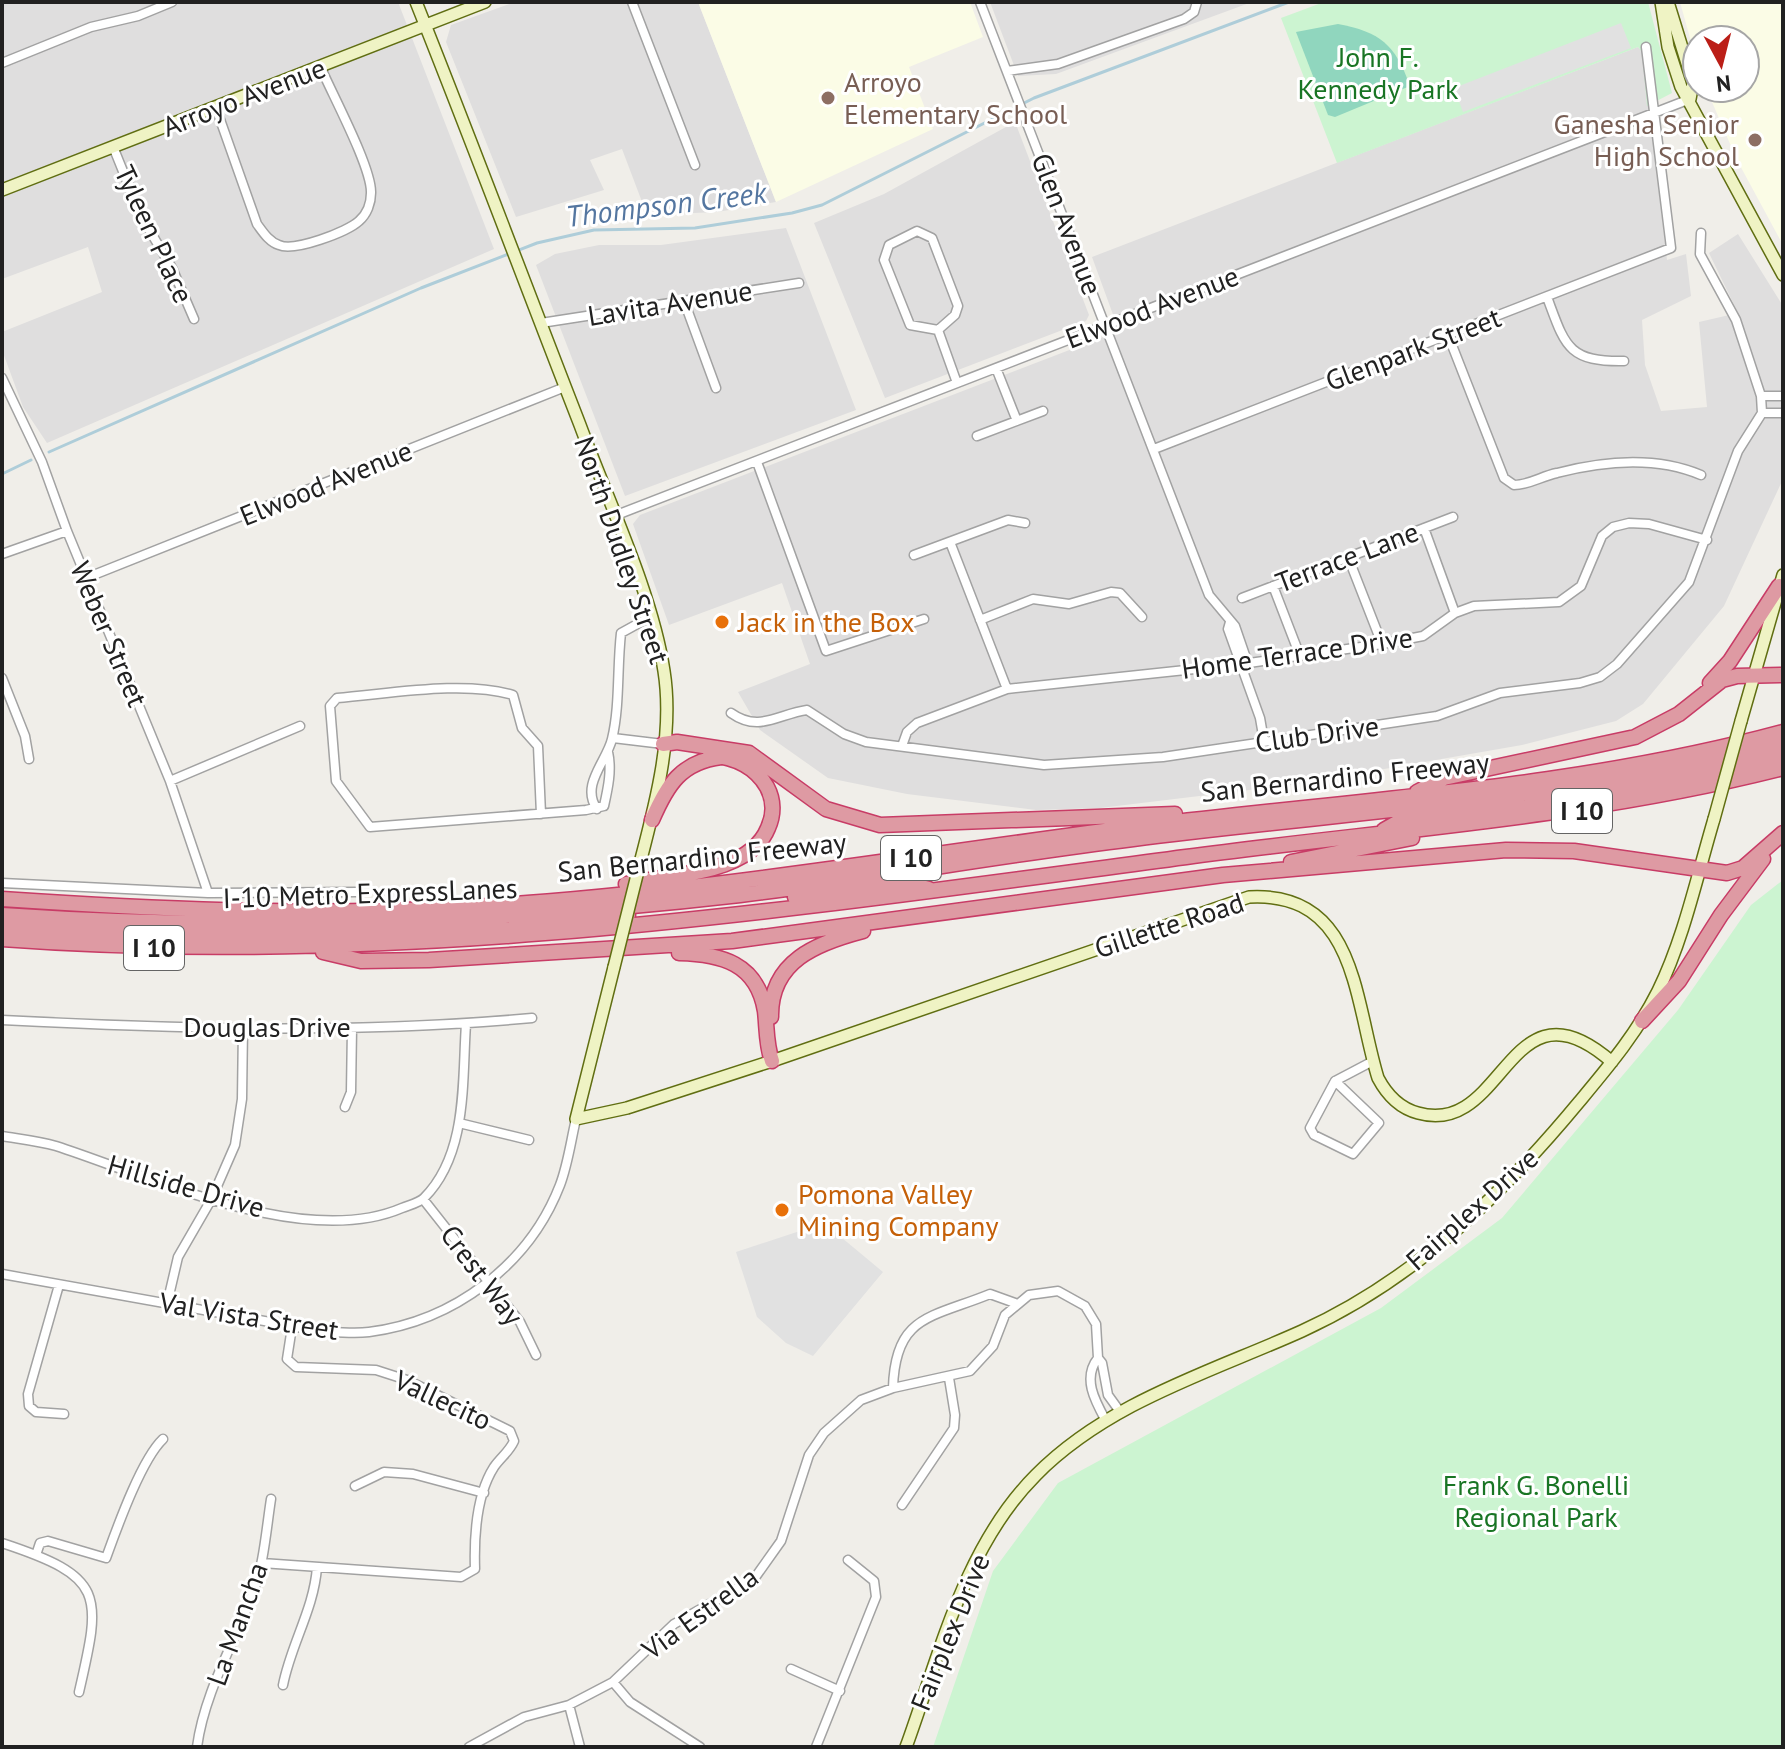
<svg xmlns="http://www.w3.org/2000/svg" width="1785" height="1749" font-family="'PT Sans',sans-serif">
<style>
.residential{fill:#dfdede}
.education{fill:#fbfce6}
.park{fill:#ccf4d1}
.pitch{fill:#90d6be}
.parking{fill:#e1e1e1}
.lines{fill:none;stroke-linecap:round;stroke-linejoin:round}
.stream{stroke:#aecdd9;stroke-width:3}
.street-casing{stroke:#a2a2a2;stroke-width:11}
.secondary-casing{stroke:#606e12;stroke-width:14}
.highway-casing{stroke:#c83c66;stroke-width:17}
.street{stroke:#fff;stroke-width:8}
.secondary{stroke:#eff3c4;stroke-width:11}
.highway{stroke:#de9aa3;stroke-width:14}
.secondary-bridge-casing{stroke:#606e12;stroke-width:14;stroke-linecap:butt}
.secondary-bridge{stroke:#eff3c4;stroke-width:11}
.education-dot{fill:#8d6e63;stroke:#fff;stroke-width:3}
.food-dot{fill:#e8710a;stroke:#fff;stroke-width:3}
.labels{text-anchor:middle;stroke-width:6;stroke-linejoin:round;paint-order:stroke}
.shield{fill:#fff;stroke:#646464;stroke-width:2}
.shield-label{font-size:26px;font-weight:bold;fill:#212121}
.park-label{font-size:28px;fill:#197524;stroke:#fff}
.education-label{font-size:28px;fill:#785e54;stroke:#fff;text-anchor:start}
.street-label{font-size:28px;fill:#212121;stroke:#fff}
.food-label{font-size:28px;fill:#c56008;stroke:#fff;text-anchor:start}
.water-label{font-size:30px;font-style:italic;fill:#5476a0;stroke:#fff}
</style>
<rect width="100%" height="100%" fill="#f0eee9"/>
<path class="residential" d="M2 2H398L494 249 47 443 23 407 2 350V332L102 292 88 247 2 279Z
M515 2H698L776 202 717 212 647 215 622 149 590 160 604 190 516 217 446 42 451 25Z
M990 2H1252L1056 74 1018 76Z
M1638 47 1642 52 1667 260 1686 254 1691 296 1642 320 1645 365 1661 411 1707 407 1699 322 1738 313 1709 253 1738 234 1783 306V479L1724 606 1643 704 1616 721 1522 745 1298 784 1100 808 1036 810 907 794 828 778 760 730 738 692 810 664 782 583 669 625 633 524 640 515 1119 331 1092 257Z
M1015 122 1089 315 1086 321 885 398 814 223 884 194Z
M786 228 856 410 625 496 536 265 555 254 599 245H661Z"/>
<path class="education" d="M698 2H970L983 37 909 67 933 129 776 202Z
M1680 2H1783V245L1737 160 1706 88H1745V40H1697V63Z"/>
<path class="park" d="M1324 2H1648L1672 93 1647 106 1642 52 1638 47 1337 163 1281 18Z
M1783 880V1747H933L993 1571 1058 1483 1381 1308 1502 1218 1678 1010 1751 905Z"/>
<path class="pitch" d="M1338 24C1380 32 1395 44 1410 86L1335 117 1328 115 1296 32Z"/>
<path class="parking" d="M1621 23 1631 48 1463 112 1454 88Z
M824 1223 883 1272 813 1356 786 1343 757 1317 736 1252Z"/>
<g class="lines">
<path class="stream" d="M49 452 421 288 537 243 594 230 695 228 792 213 822 205 1034 98 1289 2
M2 474 31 460"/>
<defs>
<path id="street" d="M632 2 695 165
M980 2 1209 595 1235 626 1246 658 1242 664
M2 63 91 27 138 16 172 2
M1007 71 1058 64 1184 19 1194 12 1197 2
M216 108 257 224C263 232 269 242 279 245 294 252 347 232 359 221 367 214 371 203 371 193 372 168 332 94 321 68
M114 149 141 216 172 268 194 319
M917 231 932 238 958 306 955 315 938 330 910 325 884 260 889 245Z
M1547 297C1565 345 1567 362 1624 361
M684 301 716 388
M541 323 799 283
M938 330 957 383
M1448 335 1504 478 1514 485C1529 485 1542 476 1557 473 1603 461 1656 456 1701 475
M996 368 1017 421
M2 378 42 462 67 531 170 781 208 893
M1761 396H1783
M1762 413H1783
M977 436 1043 411
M1154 449 1671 248 1646 47
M757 462 826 651 924 619
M614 516 1690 99
M1424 528 1455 613
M950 542 1007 689
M2 554 67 531
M914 555 1008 520 1025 523
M1348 557 1382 644
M86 578 565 387
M1273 586 1300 656
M1242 598 1453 517
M980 620 1033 599 1069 604 1111 592 1120 593 1142 617
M1230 622 1228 629 1260 718 1264 741
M2 678 25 736 29 759
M731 713C759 733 778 714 807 710L844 734 866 742 1044 765 1163 757 1437 716 1500 693 1580 683 1600 677 1617 664 1689 582 1738 451 1762 413 1761 396 1736 320 1700 254 1701 233
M613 738 663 744
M902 746 907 732 917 723 1007 689 1242 664 1382 644 1423 636 1455 613 1474 606 1559 602 1581 586 1602 536 1613 527 1629 523 1649 524 1707 540
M170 781 300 726
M597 809C580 785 607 761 612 739 620 706 617 668 621 633L650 617
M541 814 538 746 522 728 513 695C464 680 389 694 337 698L330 706 336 781 370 827 586 810 604 806C608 788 612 770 608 752
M2 883 208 893 358 892
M2 1020C178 1029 356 1034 532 1018
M1335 1081 1379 1123 1353 1154 1314 1135 1310 1128 1335 1081 1373 1061
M345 1107 351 1092 352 1028
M459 1123 529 1140
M2 1136C20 1139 39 1141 56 1146 152 1177 304 1250 402 1208 409 1205 419 1203 424 1198 468 1154 462 1081 466 1024
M423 1199 520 1322 536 1355
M2 1274 320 1331C336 1332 353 1334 369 1332 454 1321 529 1265 560 1185 568 1164 571 1140 576 1119
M59 1285 28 1394 29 1406 36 1412 64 1414
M167 1304 178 1257 211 1200 235 1145 242 1099 243 1027
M1098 1358C1082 1378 1095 1401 1106 1421
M893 1388C895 1315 931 1318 990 1294L1015 1303
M355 1486 384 1472 413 1474 484 1493
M902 1505 954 1428 955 1415 949 1378
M2 1543C105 1577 102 1593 79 1692
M36 1555 40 1543 48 1541 106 1558C117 1528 141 1460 163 1439
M262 1563 461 1577 475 1569C474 1537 476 1495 494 1467 501 1457 509 1452 514 1441L510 1431 407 1380 376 1370 296 1367 287 1359 292 1327
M791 1669 840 1691
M613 1682 630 1702 700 1747
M283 1685C291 1644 314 1609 317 1567
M569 1705 580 1747
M197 1747C204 1694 233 1645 252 1596 264 1565 266 1531 271 1499
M469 1747 524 1717 569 1705 613 1682 674 1624 754 1579 781 1541 809 1455 824 1433 861 1400 893 1388 970 1371 993 1346 1005 1315 1029 1295 1058 1291 1085 1306 1096 1324 1098 1358 1102 1363 1108 1395 1121 1413
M816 1747 876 1597 874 1581 848 1560"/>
<path id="secondary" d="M416 2C472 142 525 284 580 425 608 501 652 592 664 671 674 734 656 802 640 863
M1661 2 1668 47 1681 87 1783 275
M1668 2 1693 83 1690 99
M2 190 485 2
M1741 721 1783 575
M614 967 576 1119 627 1108 772 1061 1249 897C1357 891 1354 1000 1378 1078 1387 1095 1399 1108 1418 1113 1506 1138 1508 971 1612 1062
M906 1747C940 1654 964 1547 1036 1475 1108 1402 1211 1372 1302 1331 1414 1280 1502 1195 1579 1102 1609 1066 1637 1033 1658 991 1684 938 1697 876 1714 819"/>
<path id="highway" d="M1710 683 1730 661 1779 586
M663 744 677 742 749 753 826 809 880 825 1175 814
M1417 792 1444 778 1635 737 1679 714 1722 680 1737 676 1783 675
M652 820C667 785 681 762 721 757
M1384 830 1400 821 1638 789 1783 756
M1291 862 1412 838
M626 884C670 874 749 875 768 828 774 815 774 800 767 787 755 766 733 757 710 755
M795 897 906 883 929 889
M2 899C152 909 302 916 452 908 687 896 918 854 1150 825 1362 799 1576 788 1783 732
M2 915C248 932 495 923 740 895 871 879 1001 855 1133 839 1350 811 1570 801 1783 744
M2 927C211 939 419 936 628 915
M2 939C400 969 793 909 1186 857 1386 830 1587 818 1783 768
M323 952 361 961 429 960 732 941 1223 875 1506 850 1574 851 1727 873 1743 868 1783 833
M679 953C721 954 757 963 765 1011 767 1028 766 1045 772 1061
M771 1017C770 961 817 943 863 931
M1642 1021 1679 981 1721 915 1763 859"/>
</defs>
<use href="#street" class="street-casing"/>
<use href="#secondary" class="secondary-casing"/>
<use href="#highway" class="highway-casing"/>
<use href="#street" class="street"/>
<use href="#secondary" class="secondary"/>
<use href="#highway" class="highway"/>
<defs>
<path id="secondary-bridge" d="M1714 819 1741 721
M614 967 640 863"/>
</defs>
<use href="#secondary-bridge" class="secondary-bridge-casing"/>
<use href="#secondary-bridge" class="secondary-bridge"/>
</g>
<g class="education-dot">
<circle cx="828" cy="98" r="8"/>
<circle cx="1755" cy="140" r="8"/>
</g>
<g class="food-dot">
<circle cx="722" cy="622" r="8"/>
<circle cx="782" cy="1210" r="8"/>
</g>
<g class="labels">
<g class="shield">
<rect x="1552" y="789" width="60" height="44" rx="6"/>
<rect x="881" y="836" width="60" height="44" rx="6"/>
<rect x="124" y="926" width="60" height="44" rx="6"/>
</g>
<g class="shield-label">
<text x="1582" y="820">I 10</text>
<text x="911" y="867">I 10</text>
<text x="154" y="957">I 10</text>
</g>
<g class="park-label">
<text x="1378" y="67">John F.<tspan x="1378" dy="32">Kennedy Park</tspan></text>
<text x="1536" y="1495">Frank G. Bonelli<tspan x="1536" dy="32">Regional Park</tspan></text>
</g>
<g class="education-label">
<text x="844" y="92">Arroyo<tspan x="844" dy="32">Elementary School</tspan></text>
<text x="1739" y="134" text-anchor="end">Ganesha Senior<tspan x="1739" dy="32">High School</tspan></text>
</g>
<g class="street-label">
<text transform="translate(244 97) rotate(-21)" y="10">Arroyo Avenue</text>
<text transform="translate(1067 224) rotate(69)" y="10">Glen Avenue</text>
<text transform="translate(154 234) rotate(65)" y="10">Tyleen Place</text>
<text transform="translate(670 303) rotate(-9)" y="10">Lavita Avenue</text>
<text transform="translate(1152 307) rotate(-21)" y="10">Elwood Avenue</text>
<text transform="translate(1413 349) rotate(-21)" y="10">Glenpark Street</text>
<text transform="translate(326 483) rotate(-22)" y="10">Elwood Avenue</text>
<text transform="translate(622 550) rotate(71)" y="10">North Dudley Street</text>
<text transform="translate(1347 557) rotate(-21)" y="10">Terrace Lane</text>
<text transform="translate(109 634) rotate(67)" y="10">Weber Street</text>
<text transform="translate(1297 653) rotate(-8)" y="10">Home Terrace Drive</text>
<text transform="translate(1317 734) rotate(-8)" y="10">Club Drive</text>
<text transform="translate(1345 777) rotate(-6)" y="10">San Bernardino Freeway</text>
<text transform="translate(702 857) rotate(-6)" y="10">San Bernardino Freeway</text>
<text transform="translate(370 893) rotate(-2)" y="10">I-10 Metro ExpressLanes</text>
<text transform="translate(1169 925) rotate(-18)" y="10">Gillette Road</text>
<text x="267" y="1037">Douglas Drive</text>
<text transform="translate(186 1186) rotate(16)" y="10">Hillside Drive</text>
<text transform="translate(1472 1209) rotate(-42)" y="10">Fairplex Drive</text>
<text transform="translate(482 1275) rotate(53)" y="10">Crest Way</text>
<text transform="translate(249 1316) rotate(9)" y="10">Val Vista Street</text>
<text transform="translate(443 1400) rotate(25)" y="10">Vallecito</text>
<text transform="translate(700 1613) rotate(-36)" y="10">Via Estrella</text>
<text transform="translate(237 1624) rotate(-70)" y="10">La Mancha</text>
<text transform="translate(950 1632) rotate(-68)" y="10">Fairplex Drive</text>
</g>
<g class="food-label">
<text x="738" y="632">Jack in the Box</text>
<text x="798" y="1204">Pomona Valley<tspan x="798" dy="32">Mining Company</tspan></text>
</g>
<g class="water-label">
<text transform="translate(666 205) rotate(-7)" y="10">Thompson Creek</text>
</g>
</g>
<rect width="1785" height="1749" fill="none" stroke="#212121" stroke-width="8"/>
<g transform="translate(1721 64) rotate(173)"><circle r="38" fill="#ffffff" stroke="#a6a6a6" stroke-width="2"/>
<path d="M0-6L14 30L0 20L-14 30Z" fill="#bb1e17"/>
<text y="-12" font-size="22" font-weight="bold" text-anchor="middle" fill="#212121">N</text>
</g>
</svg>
